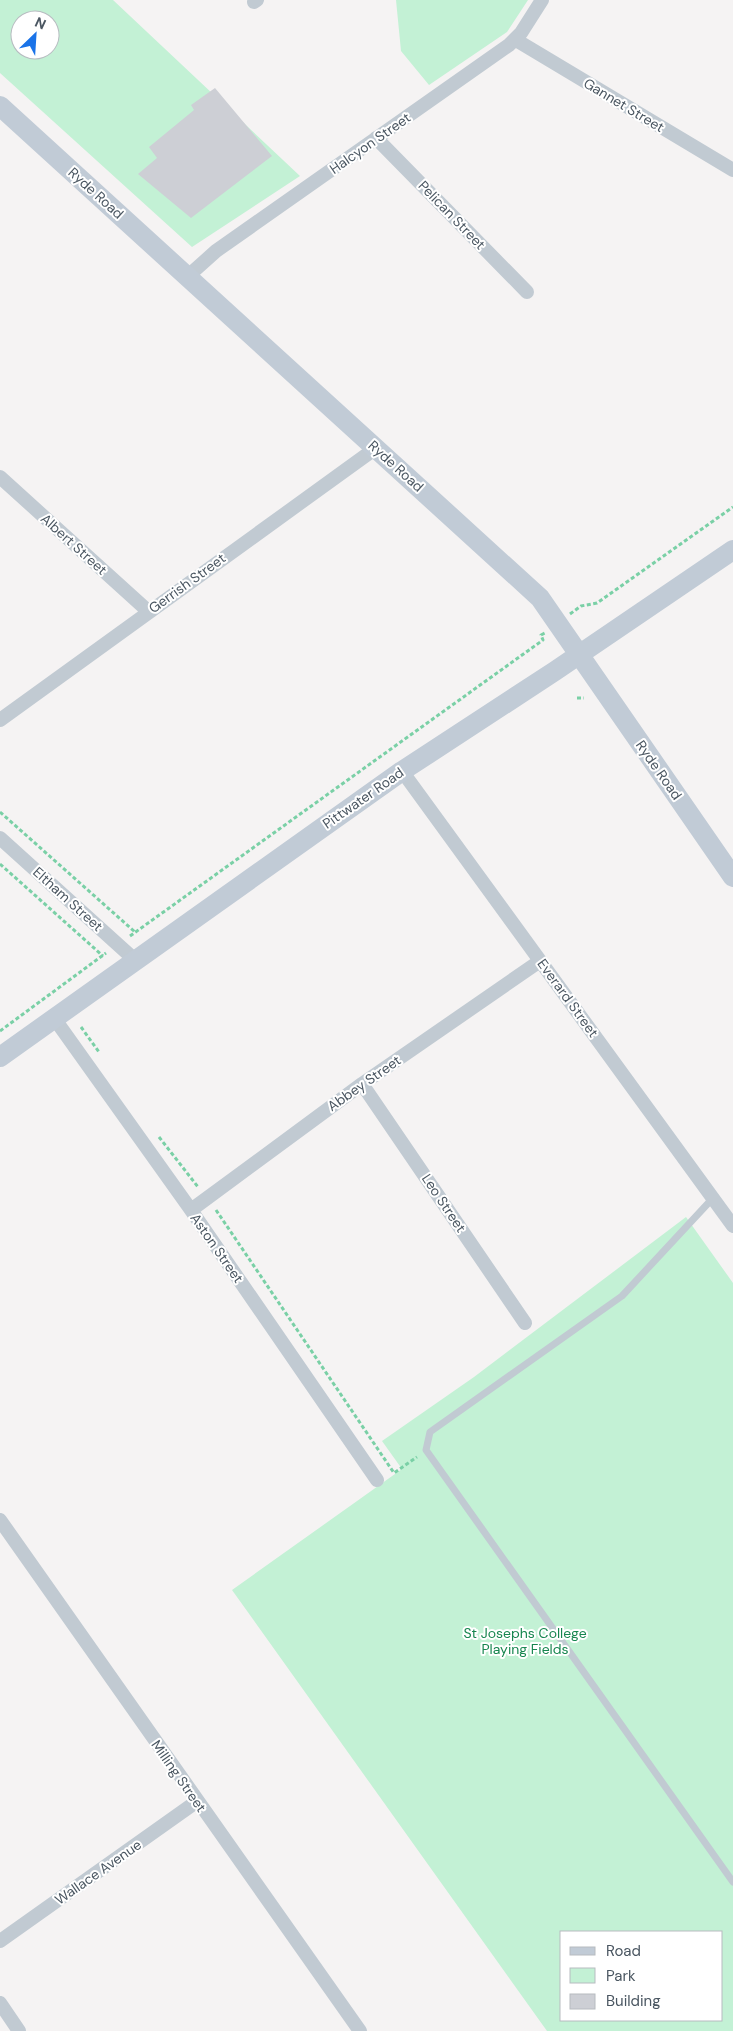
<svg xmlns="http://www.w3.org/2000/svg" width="733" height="2031" font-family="'DM Sans',sans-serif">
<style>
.green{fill:#c3f1d5;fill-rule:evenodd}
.building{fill:#cdcfd5}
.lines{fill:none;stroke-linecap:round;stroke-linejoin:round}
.path{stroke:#7ad0a6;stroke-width:3;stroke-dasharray:4 2.5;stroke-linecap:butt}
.lane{stroke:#c1cad2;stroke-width:7}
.street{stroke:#c1cad2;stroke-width:14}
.secondary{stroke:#c1cbd6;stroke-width:20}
.labels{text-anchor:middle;stroke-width:4;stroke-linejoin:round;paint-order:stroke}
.street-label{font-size:14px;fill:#4a5661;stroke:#fff}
.park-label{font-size:14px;fill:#17864f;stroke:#fff}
</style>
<rect width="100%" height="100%" fill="#f5f3f3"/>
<path class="green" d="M0 0H113L300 176 192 247 0 73ZM20 20H50V50H20Z
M396 0H528L507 32 429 85 401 51Z
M686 1217 733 1283V2031H547L232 1590 402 1469 382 1441 474 1377ZM562 1932H722V2020H562Z"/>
<path class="building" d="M215 88 272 156 191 218 138 174 157 158 149 147 194 110 191 105Z"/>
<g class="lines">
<path class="path" d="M570 614 581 606 597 603 733 507
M577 698H584
M0 812 135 932
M0 864 103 956
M130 936 543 640 541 635 545 633
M81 1027 99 1052
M0 1031 106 953
M159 1137 198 1187
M216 1210 394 1473 417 1457"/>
<path class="lane" d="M713 1198 622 1296 430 1432 426 1450 733 1882"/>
<path class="street" d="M254 2 257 0
M516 40 733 170
M376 138 527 292
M187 277 216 251 509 45 521 33 542 0
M0 477 148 611
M0 720 376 448
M402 771 733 1226
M0 838 135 960
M54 1018 191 1210 377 1480
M362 1084 525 1323
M191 1210 362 1084 540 961
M0 1520 360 2031
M0 1941 196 1802
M0 2003 19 2031"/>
<path class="secondary" d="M0 106 540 598 733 877
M0 1057 402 771 555 671 733 550"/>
</g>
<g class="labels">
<g class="street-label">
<text transform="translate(624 105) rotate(31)" y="5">Gannet Street</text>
<text transform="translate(370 143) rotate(-35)" y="5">Halcyon Street</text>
<text transform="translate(96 193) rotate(42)" y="5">Ryde Road</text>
<text transform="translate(452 215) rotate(46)" y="5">Pelican Street</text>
<text transform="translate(396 466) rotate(42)" y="5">Ryde Road</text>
<text transform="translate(74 544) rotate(42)" y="5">Albert Street</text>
<text transform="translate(187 583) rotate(-36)" y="5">Gerrish Street</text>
<text transform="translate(659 770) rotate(55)" y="5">Ryde Road</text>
<text transform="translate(363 798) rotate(-35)" y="5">Pittwater Road</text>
<text transform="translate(68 899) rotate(42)" y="5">Eltham Street</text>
<text transform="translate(568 998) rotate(54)" y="5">Everard Street</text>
<text transform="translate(364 1083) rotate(-35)" y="5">Abbey Street</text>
<text transform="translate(444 1203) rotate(56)" y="5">Leo Street</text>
<text transform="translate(217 1248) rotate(55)" y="5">Aston Street</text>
<text transform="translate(179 1776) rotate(55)" y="5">Milling Street</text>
<text transform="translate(98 1872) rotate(-35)" y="5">Wallace Avenue</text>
</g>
<g class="park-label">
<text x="525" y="1638">St Josephs College<tspan x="525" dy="16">Playing Fields</tspan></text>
</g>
</g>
<rect x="560" y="1931" width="162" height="90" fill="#ffffff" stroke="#b7bbc0"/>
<rect x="570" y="1947" width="25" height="8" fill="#c1cbd6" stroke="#b7bbc0"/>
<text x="606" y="1956" font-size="15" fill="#4a5661">Road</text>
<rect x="570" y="1968" width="25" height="15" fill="#c3f1d5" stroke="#b7bbc0"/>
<text x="606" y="1981" font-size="15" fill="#4a5661">Park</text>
<rect x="570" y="1994" width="25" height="15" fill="#cdcfd5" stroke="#b7bbc0"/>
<text x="606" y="2006" font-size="15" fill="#4a5661">Building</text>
<g transform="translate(35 35) rotate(25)"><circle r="24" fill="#ffffff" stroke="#b7bbc0"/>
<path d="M0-4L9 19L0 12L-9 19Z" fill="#1a73e8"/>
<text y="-8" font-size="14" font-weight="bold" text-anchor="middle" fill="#4a5661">N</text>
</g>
</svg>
